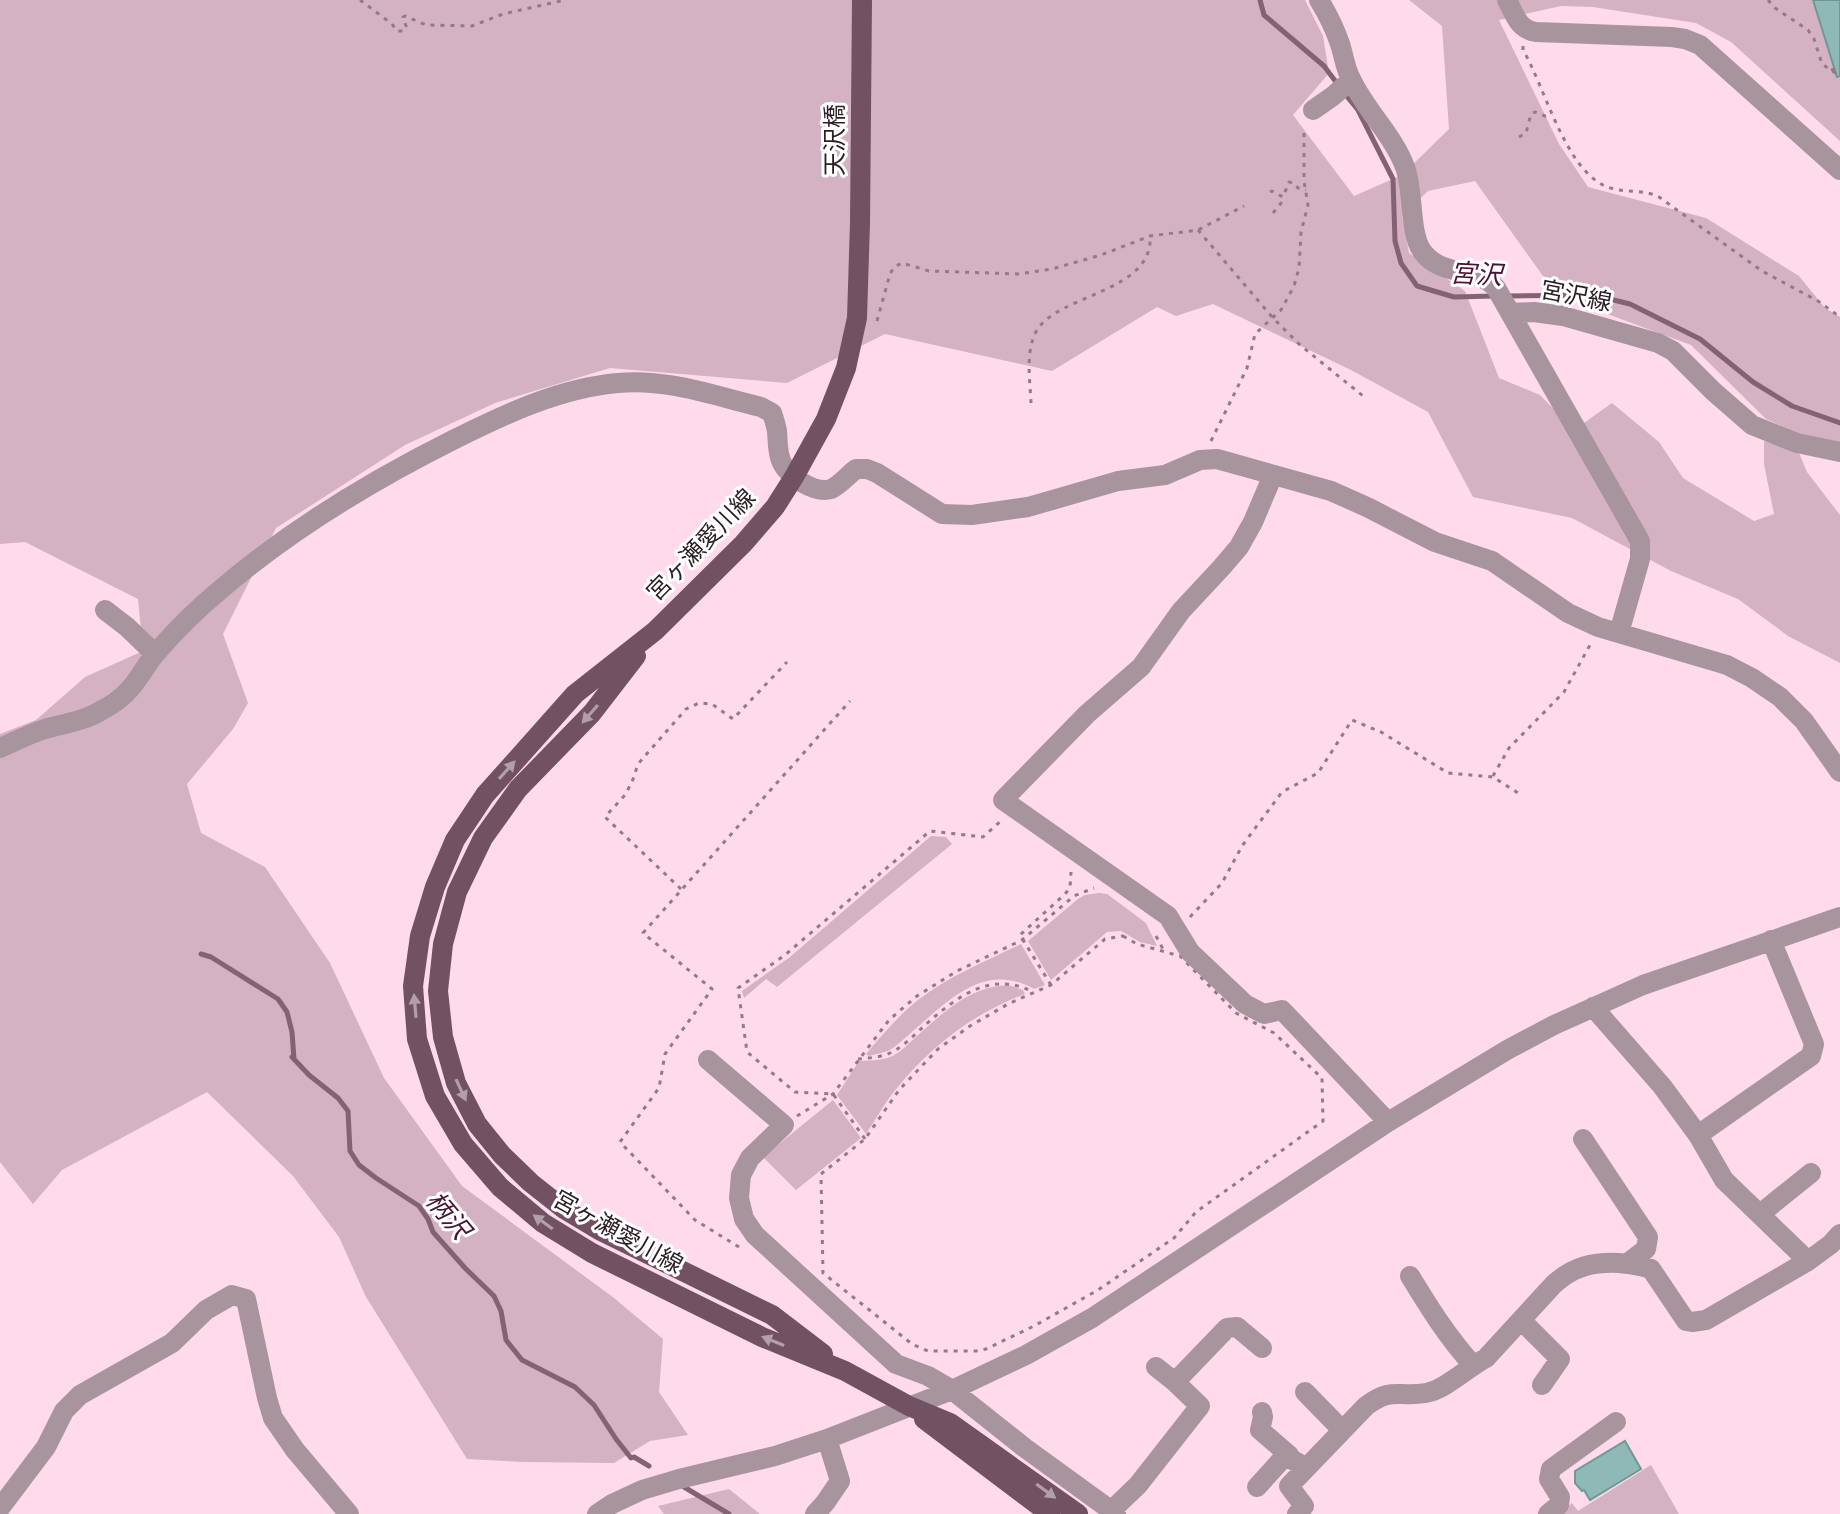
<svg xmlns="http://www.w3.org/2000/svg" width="1840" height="1514" font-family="'Sofia Sans Condensed','Noto Sans JP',sans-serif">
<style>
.green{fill:#d4b2c2}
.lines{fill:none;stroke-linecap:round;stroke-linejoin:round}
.stream{stroke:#836273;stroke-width:5}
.building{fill:#8eb9b6;stroke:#6f9997;stroke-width:2}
.path{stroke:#937a86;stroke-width:3;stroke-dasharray:4 6;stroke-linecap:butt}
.minor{stroke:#a7949d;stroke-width:20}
.major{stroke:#725162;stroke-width:20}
.oneway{fill:#b19fa9}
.labels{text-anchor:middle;stroke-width:6;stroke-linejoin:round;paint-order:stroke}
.street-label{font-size:24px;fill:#2b1e25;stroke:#fff}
.water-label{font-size:26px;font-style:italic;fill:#491433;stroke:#fff}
</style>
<rect width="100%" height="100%" fill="#fedaeb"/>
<path class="green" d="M0 0H1305L1323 36 1329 73 1293 115 1354 196 1402 175 1449 129 1442 26 1409 0H1840V141L1731 42 1696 23 1593 7 1561 6 1499 20 1559 144 1588 187 1706 218 1799 276 1825 308 1840 317V446L1808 438 1766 419 1691 345 1602 312 1543 276 1475 181 1428 191 1402 216 1409 253 1465 291 1499 378 1540 395 1574 430 1612 403 1659 442 1683 478 1754 521 1774 514 1764 464V441L1797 448 1807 472 1840 515V663L1788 636 1738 599 1671 571 1572 518 1473 497 1428 412 1351 370 1213 304 1176 316 1157 307 1052 371 885 334 787 383 610 368 495 403 405 445 276 528 223 634 248 703 233 729 187 784 201 833 265 867 330 963 384 1078 462 1186 614 1298 663 1339 659 1392 688 1435 650 1441 614 1463 523 1462 467 1459 366 1297 339 1237 293 1176 207 1092 62 1170 33 1204 0 1162V734L36 720 85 677 143 651 138 599 25 542 0 544Z
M931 836 946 837 952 844 777 987 766 979 744 998 742 991 790 957Z
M1099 893 1107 894 1146 923 1157 946 1140 942 1121 931 1107 932 1051 980 1028 941 1078 899 1085 895Z
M1021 944 1045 985 1034 989C984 961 948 1001 913 1031 905 1038 897 1046 888 1051 882 1053 875 1054 869 1056L866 1054C882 1035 898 1016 918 1000 949 976 986 961 1021 944Z
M1008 985 1023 990 1025 994C975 1012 930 1047 897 1088 885 1102 876 1119 866 1134L837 1095 859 1061C871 1060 886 1061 896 1054 903 1050 910 1042 916 1037 944 1012 969 987 1008 985Z
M833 1100 861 1138 796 1190 763 1157Z
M1651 1465 1679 1514H1559L1572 1503 1578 1511Z
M729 1489 760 1514H664L658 1506Z"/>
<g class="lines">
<path class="stream" d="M1260 0 1264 15 1324 66 1339 86
M1345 94 1358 110 1393 179 1395 241 1401 263 1417 286 1454 297 1494 296
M1508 296 1593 295 1630 304 1700 339 1753 382 1792 406 1840 423
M201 954 211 957 278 999 287 1012 292 1032 294 1059 292 1057 309 1075 338 1098 348 1111 350 1151 359 1165 376 1178 419 1206 428 1219 433 1232 465 1268 494 1296 501 1311 506 1340 522 1360 575 1387 594 1405 616 1439 631 1458 634 1457 649 1466
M684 1487 729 1514"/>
</g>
<path class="building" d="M1813 0H1840V76L1837 77Z
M1625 1441 1641 1469 1590 1500 1584 1490 1582 1491 1575 1483V1471Z"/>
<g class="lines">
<path class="path" d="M360 0 392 24 397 31H404L406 26 403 17 405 16 426 25 472 26 503 14 565 0
M1768 0 1775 8 1808 30 1814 39 1822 64 1840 76
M1523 46V50C1545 87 1564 167 1605 186 1622 194 1642 188 1659 197L1762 271 1818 301 1840 317
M1831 70 1840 68
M1519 137 1526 133 1531 114 1535 112 1545 116 1552 114
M1270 192 1272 191 1283 197 1289 182 1294 183 1298 188 1306 190
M1273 213 1282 202 1283 197
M1198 230 1273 318 1300 345 1363 396
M877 321 890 274 894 267 902 263 929 271 1019 274 1052 269 1101 255 1150 236 1198 230 1244 206
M1031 403C1030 379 1025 351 1037 330 1059 294 1154 292 1150 236
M1211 441 1247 368 1255 334 1281 310 1294 286 1299 268 1301 232 1308 205 1304 181V127
M1493 776 1509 748 1564 692 1590 645
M681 889 605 817 625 795 632 782 638 764 686 709 699 703 712 704 733 719 787 662
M1190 917 1222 883 1242 846 1282 792 1318 773 1352 720 1381 732 1448 773 1493 777 1518 793
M1123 936 1137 944 1180 956 1236 1013 1274 1033 1322 1078 1323 1121 1196 1212 1174 1238 1098 1290 1034 1326 986 1349 976 1351H928L912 1344 823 1273 821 1174 865 1139 899 1090 938 1049 970 1026 1008 1004 1051 985 1105 939Z
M1156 936 1164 951
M1051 985 1020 935 1065 894 1070 888 1071 872
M858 1059C870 1058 884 1057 894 1051 905 1045 914 1035 923 1027 954 999 990 969 1033 992
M797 1116 833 1094 889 1020 917 996 957 971 1022 940 1074 896 1094 888
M865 1139 833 1094 795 1092 747 1052 738 988 785 955 930 831 983 837 1002 820
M739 1247 695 1220 620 1142 659 1088 665 1054 712 989 643 933 850 701"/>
<path class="minor" d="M1319 0C1327 13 1335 29 1340 44 1344 56 1345 68 1351 79 1366 111 1393 135 1405 167 1414 191 1409 232 1422 251 1441 278 1477 266 1496 288L1640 541V559L1619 633
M1507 0C1515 15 1518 29 1536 32L1672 37 1685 39 1700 45 1840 170
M1313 110 1333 96 1351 80
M1510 313 1534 312 1563 316 1658 343 1673 351 1713 391 1752 425 1797 443 1840 452
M1273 475 1253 522 1239 547 1222 567 1181 611 1141 667 1087 714 1003 800 1168 916 1190 952 1245 1004 1264 1014 1282 1010 1388 1122
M105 610 127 627 155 654
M0 748C14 742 29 734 45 729 63 724 85 721 102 710 110 706 120 699 126 693 138 682 145 666 155 654 175 631 197 609 220 590 290 530 371 481 453 440 505 414 560 388 618 383 666 378 715 396 761 407L772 413C774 419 776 425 777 431 778 442 777 453 782 463 789 477 815 494 831 489 840 485 848 475 856 469H867L877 473 942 514 972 515 1028 507 1118 481 1165 475 1200 460 1217 459 1331 491 1369 508 1435 542 1492 561 1568 613 1598 627 1727 665 1752 678 1780 697 1804 721 1840 772
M1593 1007 1662 1086 1698 1135
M708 1060 784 1125 750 1158 741 1175 739 1198 744 1219 755 1235 896 1364 928 1376 952 1390 1025 1448 1116 1514
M1583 1139 1648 1237 1646 1249 1628 1263
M1760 1214 1811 1173
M1808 1261 1831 1244 1840 1234
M1410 1276C1429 1307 1448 1338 1473 1365
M1521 1320 1560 1359 1542 1385
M1156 1367 1175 1382
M1305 1392 1342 1430
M1262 1412 1263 1417 1260 1430 1289 1455 1291 1459 1305 1467
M1257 1487 1284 1457 1289 1455
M0 1508 46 1447 64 1411 80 1395 172 1343 206 1310 232 1295 246 1299 267 1398 273 1418 295 1450 349 1514
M1111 1511 1138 1485 1200 1406 1175 1382 1227 1328 1237 1327 1262 1348
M597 1514 612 1504 642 1490 679 1479 775 1456 827 1439 952 1390 1026 1355 1092 1318 1388 1122 1507 1050 1554 1025 1643 985 1840 917
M815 1514 825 1503 840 1481 827 1439
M1297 1514 1304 1506 1289 1486 1366 1406C1393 1386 1398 1398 1426 1393 1446 1389 1467 1368 1486 1358L1554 1284C1574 1266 1593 1262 1619 1263 1630 1264 1640 1265 1651 1269L1686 1321 1692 1322 1706 1320 1808 1261 1724 1180 1698 1135 1811 1056 1814 1044 1771 940
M1548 1514 1559 1505 1560 1497 1549 1479 1551 1469 1616 1422"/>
<path class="major" d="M862 0 860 223 857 318 846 368 826 419 794 477 775 507 743 544 655 631 575 694 485 795 455 840 435 887 420 936 413 986 417 1039 435 1096 463 1144 500 1187 543 1223 592 1253 762 1337 845 1371 909 1406 950 1423 1078 1514
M636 656 592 713 518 789 483 838 457 892 443 944 438 991 443 1037 456 1083 477 1124 502 1155 531 1183 564 1209 599 1230 772 1315 823 1354
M924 1419 1050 1514"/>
</g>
<defs><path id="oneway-solid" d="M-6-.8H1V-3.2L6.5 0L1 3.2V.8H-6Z" transform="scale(2)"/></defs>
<g class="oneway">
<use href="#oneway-solid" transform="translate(590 714) rotate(131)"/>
<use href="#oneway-solid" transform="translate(507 770) rotate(-48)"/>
<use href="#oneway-solid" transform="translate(415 1006) rotate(-95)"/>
<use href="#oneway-solid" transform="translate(461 1090) rotate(65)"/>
<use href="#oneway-solid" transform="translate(543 1222) rotate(-144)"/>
<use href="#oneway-solid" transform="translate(773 1341) rotate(-158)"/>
<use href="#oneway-solid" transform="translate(1046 1491) rotate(36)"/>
</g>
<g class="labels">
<g class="street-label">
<text transform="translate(835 140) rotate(-90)" y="8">天沢橋</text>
<text transform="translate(1576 296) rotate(11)" y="8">宮沢線</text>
<text transform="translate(701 545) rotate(-46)" y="8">宮ヶ瀬愛川線</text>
<text transform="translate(618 1232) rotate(29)" y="8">宮ヶ瀬愛川線</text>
</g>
<g class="water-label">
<text transform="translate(1476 274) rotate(3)" y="9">宮沢</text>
<text transform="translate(448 1215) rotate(50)" y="9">柄沢</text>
</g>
</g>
</svg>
